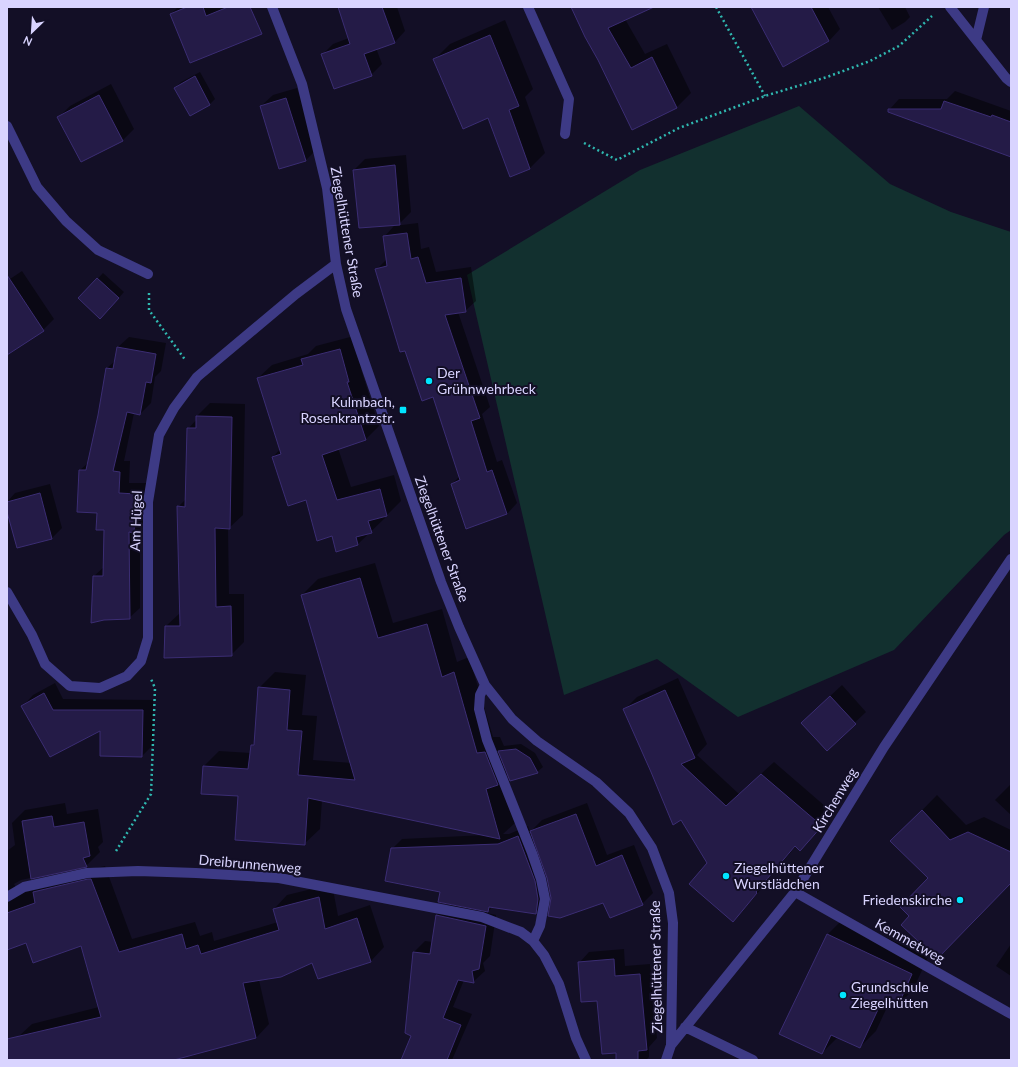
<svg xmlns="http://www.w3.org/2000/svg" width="1018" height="1067" font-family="Lato,sans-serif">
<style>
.green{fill:#12302f}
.shadow{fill:#0007}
.building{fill:#241b47;stroke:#3b2d73}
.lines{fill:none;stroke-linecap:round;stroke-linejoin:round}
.path{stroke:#2fb8b0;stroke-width:2.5;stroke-dasharray:2 3;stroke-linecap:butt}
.minor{stroke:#3d3a85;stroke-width:10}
.poi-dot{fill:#00e5ff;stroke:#130f26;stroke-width:1.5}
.labels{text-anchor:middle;stroke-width:4;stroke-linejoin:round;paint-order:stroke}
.street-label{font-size:14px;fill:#d9d4ff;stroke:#130f26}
.poi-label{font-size:14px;fill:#d9d4ff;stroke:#130f26;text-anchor:start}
</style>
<rect width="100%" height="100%" fill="#130f26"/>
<path class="green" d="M799 106 890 184 951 212 1011 232V530L1004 535 894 650 738 717 657 659 564 695 467 275 640 170Z"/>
<path class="shadow" d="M178 7H228L241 35 171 14Z
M339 7H397L405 31 395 42 376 48 382 64 371 75 323 54 333 44 349 38Z
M573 7H639L625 19 645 54 667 44 691 93 677 107 633 128Z
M752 7H828L840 29 829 41 784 65Z
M878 7H905L910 17 905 22 892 30Z
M505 20 533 89 525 97 545 153 530 168 511 175 489 117 434 60 450 44Z
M200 72 215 99 210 104 190 115 175 88 181 82Z
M111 84 134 129 123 140 82 161 59 117 70 106Z
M297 88 317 149 306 160 261 106 273 95Z
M955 91 1011 111V156L889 110 899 99H947Z
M406 155 411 212 399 224 354 170 365 159Z
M418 223 421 249 429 247 436 272 471 267 476 301 465 311 458 312 490 407 482 414 497 462 502 460 517 503 507 514 452 484 460 476 433 396 376 270 387 259 384 237 394 226Z
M22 271 54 319 43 330 7 353V281Z
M103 273 124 292 106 312 80 298Z
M354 336 363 367 361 369 379 426 366 439 338 448 351 487 394 475 401 501 387 515 384 516 385 518 357 545 333 535 307 499 273 457 280 449 258 378 272 365 308 354 316 346Z
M129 337 166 343 161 371 155 377 151 403 140 414 134 413 124 461H130L129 483H147L145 521 140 526V608L129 618 94 576 104 567 105 529 80 470 89 462 107 368 116 360 118 347Z
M210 403 245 404 243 515 229 528H228L229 594H244V642L231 655 166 626 180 613 178 507 186 499 188 429 197 419V416Z
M50 484 62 528 52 538 18 547 7 508V502L15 493Z
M375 563 393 623 442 609 457 662 469 657 493 737H500L504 746 521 744 535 753 543 767 537 772 508 773 503 778 516 822 503 834H509L528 826 530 832 542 820 587 803 607 855 634 845 653 893 642 904 552 898 548 877 544 869 548 889 545 903 535 913 493 906 487 913 496 915 490 956 483 963 485 971 474 981 464 980 453 1007 472 1014 452 1060H402L412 1035 414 952 425 941 433 942 437 915 449 903 441 892 392 849 402 839 486 835 322 800 320 829 304 844 239 795 204 766 219 751 251 753 252 746 255 742 259 688 275 672 306 675 302 715 317 716 313 760 352 763 302 595 318 579Z
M678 678 707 744 697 755 739 794 774 762 833 813 800 849 796 846 768 879 769 880 733 921 708 864 652 772 624 710 637 697Z
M55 683 63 699 153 700V745L142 756 101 729 23 706 33 695Z
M842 685 866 712 827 749 813 712Z
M1011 784V815L995 800Z
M937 795 966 825 984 817 1011 830V882L911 916 929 878 892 841Z
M65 803 67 814 98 809 103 842 98 847 100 852 86 866 21 880 14 884 17 889 41 880 105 866 132 939 195 922 200 936 212 932 214 941 278 922 274 909 287 895 332 884 338 916 370 905 384 947 371 961 318 978 313 961 259 980 269 1024 256 1038 170 1060H27L18 1037 32 1024 99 1007 81 944 27 942 7 949V851L15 845 12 823 25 810Z
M844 918 928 957 913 990 896 1007 889 1003 876 1031 860 1047 838 1037 822 1053 781 1033 828 934Z
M1011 944V976L996 966Z
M624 949 625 966 650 964 657 1038 649 1047V1057L646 1060H617V1052L598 1000 579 963 589 952Z"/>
<path class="building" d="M187 7H203L206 16 228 7H250L262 34 190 63 170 14Z
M338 7H382L395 43 364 54 372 76 334 89 321 54 350 44Z
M571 7H654L608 28 631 68 652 57 677 108 632 130 598 60 585 37Z
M751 7H811L829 41 783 67Z
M490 35 519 106 509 110 530 169 510 177 488 118 463 129 433 59Z
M195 76 210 105 190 116 174 88Z
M99 95 123 141 81 162 57 117Z
M286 98 306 161 279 169 260 106Z
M944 101 991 117 992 115 1011 122V157L888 112V109H941Z
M395 165 400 225 359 228 353 170Z
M407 233 411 259 418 257 426 283 461 278 466 312 445 315 480 418 471 421 487 472 492 470 507 514 466 529 451 484 460 480 433 397 422 401 405 351 400 352 375 269 387 266 383 236Z
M7 275 44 331 7 355Z
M97 278 119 298 100 319 78 298Z
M117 347 156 354 151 383 146 382 140 415 127 412 113 471 120 472 119 493 136 494 134 533 129 532 130 619 104 620 91 623 93 576H103L104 530H96L97 513 77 512 79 470H86L98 415 106 368 113 369Z
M340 349 349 382H347L366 440 322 455 337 500 380 489 387 516 368 521 372 533 356 537 358 545 336 552 332 536 317 541 306 500 288 506 272 457 281 454 257 378 303 365 301 359Z
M196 416 232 417 230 529 215 528 216 607 231 606 232 656 164 658 165 626H180L177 506 185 507 187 428H196Z
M40 493 52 539 17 548 7 512V502Z
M360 578 378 638 427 624 442 677 454 672 477 753 485 752 498 785 486 789 500 839 308 798 305 845 235 840 238 796 201 794 203 766 248 769 251 745H254L258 687 290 690 287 730 302 731 298 775 355 780 301 595Z
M665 690 695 758 681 764 726 806 761 774 822 826 800 851 795 846 756 892 757 893 733 922 689 884 707 863 681 820 673 825 651 772 623 709Z
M44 693 53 710H143L142 757 100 756V731L50 757 21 706Z
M830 696 856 724 827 751 801 723Z
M516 749 530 758 538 773 510 781 498 751Z
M922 810 950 840 968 832 1011 852V883L937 959 901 925 909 916 900 907 928 878 890 841Z
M576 814 596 866 622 855 643 905 610 918 603 903 560 918 548 916 551 898 547 878 530 831Z
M52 816 54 827 84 822 90 856 83 858 87 867 31 879 22 821Z
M518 836 535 881 538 899 536 914 489 907 488 912 438 902 440 892 385 881 391 848 498 844Z
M88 879H91L119 952 182 934 186 949 198 945 201 954 279 930 273 909 319 897 325 929 357 918 371 962 318 979 312 963 281 977 243 983 256 1038 174 1060H7V1039L101 1017 81 946 33 963 26 943 7 950V913L35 903 33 892Z
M436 915 486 926 479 969 472 971 474 983 458 980 443 1018 461 1025 447 1060H401L411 1036 405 1033 413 952 430 954Z
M827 934 912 974 897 1008 882 1001 860 1048 831 1035 822 1054 779 1034Z
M614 959 615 976 640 974 647 1050 638 1051V1060H616V1053L602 1054 597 1001 581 1002 578 962Z"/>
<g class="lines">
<path class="path" d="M716 7 765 96
M584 143 617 160 679 128 765 96 827 77 870 61 899 46 932 16
M149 293V310L186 361
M116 851 151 794 155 688 151 679"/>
<path class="minor" d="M272 7 302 84 327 188 336 264 346 309 441 582 459 627 485 685 512 719 537 741 596 782 629 813 652 848 669 893 673 923 671 1045 666 1060
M528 7 569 99 565 134
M950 7 1006 78 1011 82
M976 40 984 7
M7 126 37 187 66 221 98 250 148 274
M7 592 32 635 45 664 70 686 100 688 127 676 141 661 148 638V502L159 435 174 408 197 377 296 294 336 264
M485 685 480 695 479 709 487 740 532 853 541 879 545 899 540 926 533 941
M795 892 1011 1014
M7 897 24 887 87 873 138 871 196 873 279 878 482 917 521 932 533 941 544 955 559 984 576 1038 586 1060
M685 1027 753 1060
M671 1045 795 892 884 747 1011 559"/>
</g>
<g class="poi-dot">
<circle cx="429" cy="381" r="4"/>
<rect x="399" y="406" width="8" height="8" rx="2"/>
<circle cx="726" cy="876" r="4"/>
<circle cx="960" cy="900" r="4"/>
<circle cx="843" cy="995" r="4"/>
</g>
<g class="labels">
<g class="street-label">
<text transform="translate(347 232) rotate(80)" y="5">Ziegelhüttener Straße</text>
<text transform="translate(136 521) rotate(-88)" y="5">Am Hügel</text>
<text transform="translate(442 539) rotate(70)" y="5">Ziegelhüttener Straße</text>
<text transform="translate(835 800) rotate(-59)" y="5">Kirchenweg</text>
<text transform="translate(250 864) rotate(5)" y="5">Dreibrunnenweg</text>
<text transform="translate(910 941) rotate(29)" y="5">Kemmetweg</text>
<text transform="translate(656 967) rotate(-91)" y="5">Ziegelhüttener Straße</text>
</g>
<g class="poi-label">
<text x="437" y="378">Der<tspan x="437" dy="16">Grühnwehrbeck</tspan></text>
<text x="395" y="407" text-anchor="end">Kulmbach,<tspan x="395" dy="16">Rosenkrantzstr.</tspan></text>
<text x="734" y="873">Ziegelhüttener<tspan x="734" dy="16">Wurstlädchen</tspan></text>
<text x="952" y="905" text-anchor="end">Friedenskirche</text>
<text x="851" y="992">Grundschule<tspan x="851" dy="16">Ziegelhütten</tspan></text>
</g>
</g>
<rect width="1018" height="1067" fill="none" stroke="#d9d4ff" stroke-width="16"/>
<g transform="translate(32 32) rotate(205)" stroke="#130f26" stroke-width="3" paint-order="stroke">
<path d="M0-3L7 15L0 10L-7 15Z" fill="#d9d4ff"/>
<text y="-6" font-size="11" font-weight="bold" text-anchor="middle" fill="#d9d4ff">N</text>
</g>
</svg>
